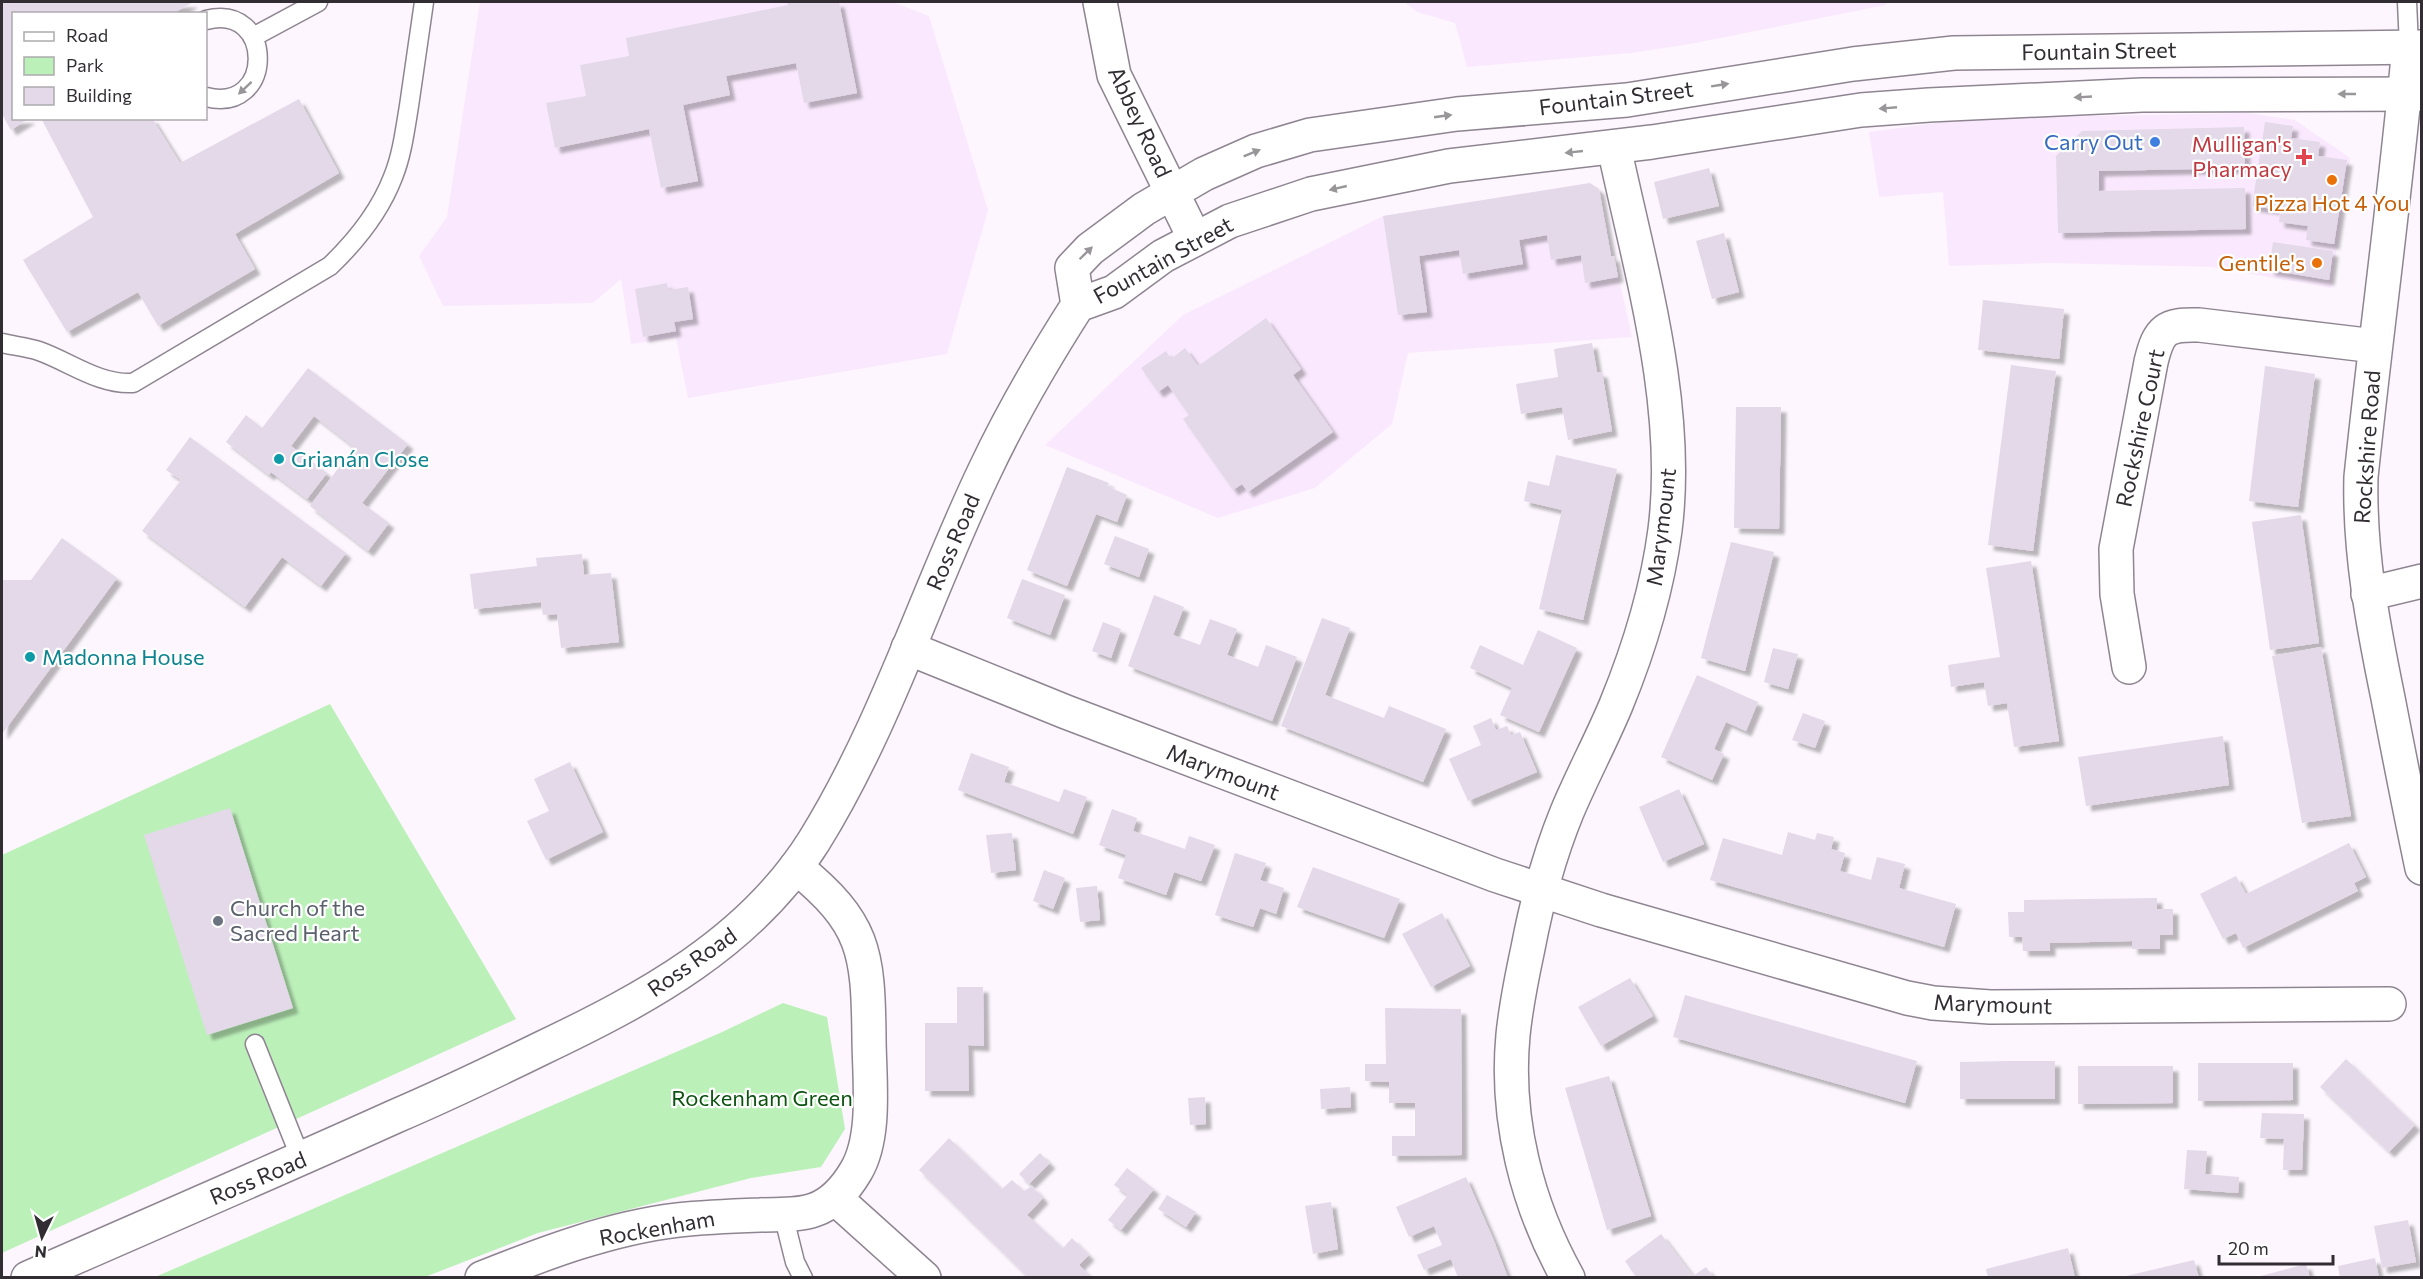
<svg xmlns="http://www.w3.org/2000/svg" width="2423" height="1279" font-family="Commissioner,sans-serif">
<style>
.built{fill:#fae9fe}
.green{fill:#bcf0b9}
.building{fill:#e3d9e9;filter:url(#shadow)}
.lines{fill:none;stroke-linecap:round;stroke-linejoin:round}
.service-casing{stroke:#8f8592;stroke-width:21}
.minor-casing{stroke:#8f8592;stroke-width:36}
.tertiary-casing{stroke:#8f8592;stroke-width:36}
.secondary-casing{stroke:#8f8592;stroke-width:36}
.service{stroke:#fff;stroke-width:18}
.minor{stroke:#fff;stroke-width:33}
.tertiary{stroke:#fff;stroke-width:33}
.secondary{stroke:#fff;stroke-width:33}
.oneway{fill:#989699}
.shop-dot{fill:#3f7fe0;stroke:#fff;stroke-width:2}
.health-dot{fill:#e0444e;stroke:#fff;stroke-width:2}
.food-dot{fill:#e8710a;stroke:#fff;stroke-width:2}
.culture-dot{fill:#0f9aa8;stroke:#fff;stroke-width:2}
.worship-dot{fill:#6b7280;stroke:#fff;stroke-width:2}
.labels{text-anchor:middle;stroke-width:4.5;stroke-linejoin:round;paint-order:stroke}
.street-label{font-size:22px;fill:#312d33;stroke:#fff}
.shop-label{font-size:22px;fill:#366cbe;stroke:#fff;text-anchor:end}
.health-label{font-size:22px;fill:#be3a42;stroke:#fff;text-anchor:end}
.food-label{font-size:22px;fill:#c56008;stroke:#fff}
.culture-label{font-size:22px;fill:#0d838f;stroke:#fff;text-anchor:start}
.worship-label{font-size:22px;fill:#5b616d;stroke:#fff;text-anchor:start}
.park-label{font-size:22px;fill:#0c5310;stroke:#fff}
</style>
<defs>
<filter id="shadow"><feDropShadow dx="5.5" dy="5.5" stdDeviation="1.5" flood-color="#0004"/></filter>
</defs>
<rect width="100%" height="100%" fill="#fdf6fe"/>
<path class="built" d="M480 2H893L929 16 988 210 947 354 688 398 676 338 631 344 621 279 593 303 443 306 419 256 447 217Z
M1404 2H1886V5L1690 44 1632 53 1467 67 1455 23 1417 12Z
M2248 113 2295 120 2350 158 2331 288 2212 267 2049 263 1949 266 1943 192 1879 197 1869 132 1944 122 2043 117Z
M1590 183 1599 189 1611 256H1614L1632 337 1408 353 1392 424 1315 488 1218 518 1045 445 1183 315 1383 216Z"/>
<path class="green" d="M330 704 516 1019 2 1253V855Z
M783 1003 827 1017 845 1129 821 1167 751 1178 538 1233 425 1277H155L720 1033Z"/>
<path class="building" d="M2 2H193L172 14H14V118H30L11 130 2 114Z
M787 2H839L857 93 804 103 796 63 726 76 730 95 683 105 698 181 661 188 649 129 555 148 546 103 586 96 580 65 629 56 626 38 788 5Z
M299 99 339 173 235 234 255 269 158 326 138 292 67 332 23 260 93 217 41 118H152L180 163Z
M2265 122 2293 126 2291 138 2320 142 2318 156 2347 160 2334 244 2306 240 2308 226 2279 222 2280 210 2252 206Z
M2244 127 2245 168 2099 171V191L2245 188 2246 229 2058 233 2056 156 2082 131Z
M1709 168 1719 206 1663 219 1654 182Z
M1590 183 1599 189 1611 256H1614L1618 277 1585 283 1581 255 1551 260 1547 235 1519 240 1523 264 1463 274 1459 250 1419 256 1427 312 1398 315 1383 216Z
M1724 233 1739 292 1712 299 1696 241Z
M2273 242 2333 251 2329 280 2269 270Z
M667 283 668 290 688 287 693 319 674 322 676 331 643 337 635 289Z
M1983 300 2064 309 2059 359 1978 350Z
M1266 318 1301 369 1293 375 1333 432 1248 492 1242 484 1233 490 1183 419 1189 415 1168 385 1158 392 1141 368 1166 351 1171 359 1185 348 1198 366Z
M1592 343 1597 372H1602L1612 431 1568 440 1562 407 1521 414 1516 384 1558 377 1554 349Z
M2011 365 2056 371 2033 551 1988 545Z
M2265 366 2315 374 2298 507 2249 501Z
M308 368 408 444 362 503 389 523 368 551 310 506 354 447 314 416 291 446 327 473 307 499 271 472 269 475 226 442 246 415 262 428Z
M1736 407H1781L1779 529 1734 528Z
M190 437 346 553 321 586 282 557 245 607 142 531 181 480 166 470Z
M1556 455 1617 469 1583 620 1539 609 1562 510 1524 501 1528 481 1549 486Z
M1067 467 1109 483 1107 486 1127 495 1117 522 1096 514 1067 586 1027 570Z
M2301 515 2319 643 2270 650 2252 522Z
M1115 536 1149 549 1139 577 1104 564Z
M62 538 117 578 2 734V580H31Z
M1731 542 1774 552 1745 671 1701 658Z
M582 554 584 575 611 573 619 642 561 648 557 614 543 615 541 602 474 609 470 574 537 566 536 558Z
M2031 561 2059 741 2014 747 2007 703 1988 706 1984 682 1951 687 1948 665 2000 657 1986 568Z
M1022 579 1065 595 1050 635 1007 618Z
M1154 595 1184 607 1173 635 1200 645 1210 619 1237 629 1227 655 1258 667 1266 645 1297 657 1272 721 1128 666Z
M1322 618 1350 628 1325 695 1384 718 1389 706 1446 729 1423 782 1281 726Z
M1103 622 1121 629 1111 658 1092 651Z
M1538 630 1577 648 1539 732 1500 715 1512 688 1470 668 1480 645 1523 665Z
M2321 647 2351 816 2302 823 2272 656Z
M1773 648 1798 654 1788 689 1764 682Z
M1697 675 1758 702 1746 731 1726 722 1714 749 1724 754 1712 780 1661 757Z
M1803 713 1825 721 1815 748 1792 740Z
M1491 718 1496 730 1507 726 1511 735 1520 732 1537 772 1468 801 1449 759 1481 745 1473 726Z
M2223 736 2229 785 2086 806 2078 757Z
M971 753 1009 767 1004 782 1059 802 1064 789 1087 797 1073 834 958 790Z
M570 762 603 832 546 860 527 821 549 811 534 779Z
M1679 789 1704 844 1663 862 1639 807Z
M230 808 293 1008 207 1035 144 835Z
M1112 809 1137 818 1133 831 1185 849 1189 836 1215 845 1201 881 1174 872 1166 895 1118 878 1126 855 1099 845Z
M1788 832 1815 840 1817 833 1834 837 1831 849 1845 853 1840 871 1871 880 1877 857 1905 864 1899 888 1956 904 1944 947 1710 880 1723 838 1782 855Z
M1012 833 1016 870 991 873 986 835Z
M2349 843 2366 877 2354 883 2358 891 2243 948 2236 933 2223 939 2200 894 2236 876 2246 894Z
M1235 853 1266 863 1260 880 1284 888 1276 914 1260 908 1253 927 1215 915Z
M1313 867 1400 899 1384 938 1297 907Z
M1044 870 1065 878 1053 909 1033 901Z
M1097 886 1100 920 1080 922 1076 888Z
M2157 898V909H2173V935H2160V949H2132V941L2050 943V951H2023L2022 937H2009L2008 912H2024V900Z
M1442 913 1470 966 1431 987 1402 934Z
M1630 978 1653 1016 1601 1046 1578 1007Z
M957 987H983L984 1046 968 1045 969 1091H925V1023H957Z
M1685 995 1917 1061 1905 1103 1673 1037Z
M1385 1008 1461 1009 1462 1155 1392 1156V1136H1415V1103H1389V1082L1365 1081V1064H1386Z
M2346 1059 2415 1125 2389 1152 2320 1087Z
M2009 1061H2055V1099H1960V1062Z
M2198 1063H2293V1100L2198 1101Z
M2078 1066H2173V1103L2078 1104Z
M1609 1076 1651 1216 1607 1230 1565 1088Z
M1350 1087 1351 1107 1321 1109 1320 1089Z
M1205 1097 1206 1124 1190 1125 1188 1098Z
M2262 1113 2304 1114 2302 1170H2283L2284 1139 2260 1138Z
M949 1138 1002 1189 1012 1180 1024 1191 1032 1186 1043 1198 1027 1215 1063 1248 1072 1238 1089 1255 1079 1265 1092 1278H1029L919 1170Z
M2187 1150 2207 1151 2205 1174 2239 1177 2238 1193 2184 1189Z
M1040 1153 1050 1163 1029 1184 1019 1174Z
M1127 1168 1154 1189 1121 1230 1108 1220 1128 1195 1114 1185Z
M1466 1177 1494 1241 1508 1278H1458L1451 1259 1424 1270 1417 1255 1442 1245 1434 1226 1409 1237 1396 1207Z
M1167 1195 1196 1212 1186 1227 1158 1209Z
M1331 1202 1338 1249 1313 1254 1305 1206Z
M2408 1220 2416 1262 2382 1268 2374 1226Z
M1661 1234 1693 1276 1706 1267 1714 1278H1637L1625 1261Z
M2068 1248 2075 1278H1988L1986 1269Z
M2375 1258 2379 1278H2340L2338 1266Z
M2194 1260 2199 1278H2122V1277Z
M2306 1264 2310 1278H2257V1277Z"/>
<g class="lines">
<defs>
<path id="service" d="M2407 2 2409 46 2416 44
M206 20C275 2 275 115 206 97
M253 37 318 2
M2 343C14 346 27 347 39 351 70 362 99 385 133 383L330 266C356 241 380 211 393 177 402 155 405 130 409 106 414 71 419 36 424 2
M255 1044 301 1159
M783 1214 795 1262 803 1278"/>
<path id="minor" d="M2368 594 2422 581
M908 648 1066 712 1495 875 1601 910 1907 998 1933 1003 1990 1007 2389 1004
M2129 667 2117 594 2116 549 2151 362C2159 329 2166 324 2199 325L2375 346
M835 1198 924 1278
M482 1278C545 1253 610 1228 678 1220 705 1217 732 1216 760 1215 777 1214 797 1216 814 1210 832 1204 846 1188 856 1171 877 1136 869 1077 869 1037 868 951 865 923 796 867
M1568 1278C1527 1205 1505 1119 1513 1035 1516 1005 1522 976 1528 948 1537 901 1549 856 1567 812 1582 776 1601 741 1616 705 1639 649 1657 591 1665 530 1681 405 1640 269 1614 147"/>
<path id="tertiary" d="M1100 2 1114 75 1195 239
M2409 46C2396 190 2376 333 2361 477 2359 552 2373 625 2388 698 2399 755 2410 811 2422 868"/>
<path id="secondary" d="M1078 305 1072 268 1090 249 1144 209 1204 174 1256 151 1310 135 1457 114 1627 100 1853 64 1954 53 2422 47
M1078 305 1114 292 1163 256 1230 221 1311 194 1449 166 1652 142 1861 110 1929 105 2142 95 2422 94
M28 1278C151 1224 274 1171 396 1116 445 1095 493 1072 540 1049 645 999 750 943 814 841 886 725 926 593 985 470 1012 413 1044 358 1078 305"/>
</defs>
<use href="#service" class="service-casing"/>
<use href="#minor" class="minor-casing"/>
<use href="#tertiary" class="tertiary-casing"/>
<use href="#secondary" class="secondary-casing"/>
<use href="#service" class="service"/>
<use href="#minor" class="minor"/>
<use href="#tertiary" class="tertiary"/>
<use href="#secondary" class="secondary"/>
</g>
<defs><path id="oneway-solid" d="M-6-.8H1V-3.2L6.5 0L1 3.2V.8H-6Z" transform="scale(1.5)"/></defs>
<g class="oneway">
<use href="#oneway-solid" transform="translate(1720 85) rotate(-9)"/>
<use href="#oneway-solid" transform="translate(245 88) rotate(137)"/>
<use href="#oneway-solid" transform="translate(2347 94) rotate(-180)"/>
<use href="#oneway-solid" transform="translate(2083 97) rotate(177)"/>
<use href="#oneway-solid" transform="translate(1888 108) rotate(175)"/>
<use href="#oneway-solid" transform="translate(1443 116) rotate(-8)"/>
<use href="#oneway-solid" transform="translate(1574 152) rotate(174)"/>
<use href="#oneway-solid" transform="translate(1252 153) rotate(-22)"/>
<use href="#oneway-solid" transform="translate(1338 188) rotate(167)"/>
<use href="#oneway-solid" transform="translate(1086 253) rotate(-44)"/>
</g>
<circle class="shop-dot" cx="2155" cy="142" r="6"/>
<path class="health-dot" d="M2301 148h6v6h6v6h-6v6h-6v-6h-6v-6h6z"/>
<g class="food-dot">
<circle cx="2332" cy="180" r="6"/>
<circle cx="2317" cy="263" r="6"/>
</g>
<g class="culture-dot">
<circle cx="279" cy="459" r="6"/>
<circle cx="30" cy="657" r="6"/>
</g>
<circle class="worship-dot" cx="218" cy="921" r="6"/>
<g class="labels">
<g class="street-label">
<text transform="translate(2099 51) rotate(-1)" y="8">Fountain Street</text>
<text transform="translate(1616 98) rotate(-7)" y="8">Fountain Street</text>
<text transform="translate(1140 122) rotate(65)" y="8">Abbey Road</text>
<text transform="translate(1163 260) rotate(-29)" y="8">Fountain Street</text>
<text transform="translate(2140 428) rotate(-78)" y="8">Rockshire Court</text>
<text transform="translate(2367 447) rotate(-86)" y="8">Rockshire Road</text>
<text transform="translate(1661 527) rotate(-83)" y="8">Marymount</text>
<text transform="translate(953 542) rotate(-67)" y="8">Ross Road</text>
<text transform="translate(1223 772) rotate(21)" y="8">Marymount</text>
<text transform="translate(692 962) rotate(-35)" y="8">Ross Road</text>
<text transform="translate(1993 1004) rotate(2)" y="8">Marymount</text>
<text transform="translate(258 1178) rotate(-23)" y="8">Ross Road</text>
<text transform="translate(657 1228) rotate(-10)" y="8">Rockenham</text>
</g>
<g class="shop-label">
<text x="2143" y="150">Carry Out</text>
</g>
<g class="health-label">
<text x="2292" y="152">Mulligan's<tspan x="2292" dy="25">Pharmacy</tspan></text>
</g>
<g class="food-label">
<text x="2332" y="211">Pizza Hot 4 You</text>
<text x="2305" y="271" text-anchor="end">Gentile's</text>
</g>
<g class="culture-label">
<text x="291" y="467">Grianán Close</text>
<text x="42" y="665">Madonna House</text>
</g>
<g class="worship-label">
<text x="230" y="916">Church of the<tspan x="230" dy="25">Sacred Heart</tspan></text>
</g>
<g class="park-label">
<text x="762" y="1106">Rockenham Green</text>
</g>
</g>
<rect width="2423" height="1279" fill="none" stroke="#312d33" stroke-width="6"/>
<rect x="12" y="12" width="195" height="108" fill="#ffffff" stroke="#adabad" stroke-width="1.5"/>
<rect x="24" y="32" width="30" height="9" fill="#ffffff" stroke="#adabad" stroke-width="1.5"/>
<text x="66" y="42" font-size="18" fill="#312d33">Road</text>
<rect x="24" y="57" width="30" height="18" fill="#bcf0b9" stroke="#adabad" stroke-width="1.5"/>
<text x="66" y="72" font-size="18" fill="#312d33">Park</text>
<rect x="24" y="87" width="30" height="18" fill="#e3d9e9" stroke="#adabad" stroke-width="1.5"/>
<text x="66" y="102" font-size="18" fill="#312d33">Building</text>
<g transform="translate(42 1237) rotate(185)" stroke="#ffffff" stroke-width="4.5" paint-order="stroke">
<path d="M0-4.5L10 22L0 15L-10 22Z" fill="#312d33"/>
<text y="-9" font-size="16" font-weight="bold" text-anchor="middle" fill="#312d33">N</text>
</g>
<path d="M2219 1255v9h114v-9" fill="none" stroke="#312d33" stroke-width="3"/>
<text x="2228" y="1255" font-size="18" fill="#312d33" stroke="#ffffff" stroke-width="4.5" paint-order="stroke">20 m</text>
</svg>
